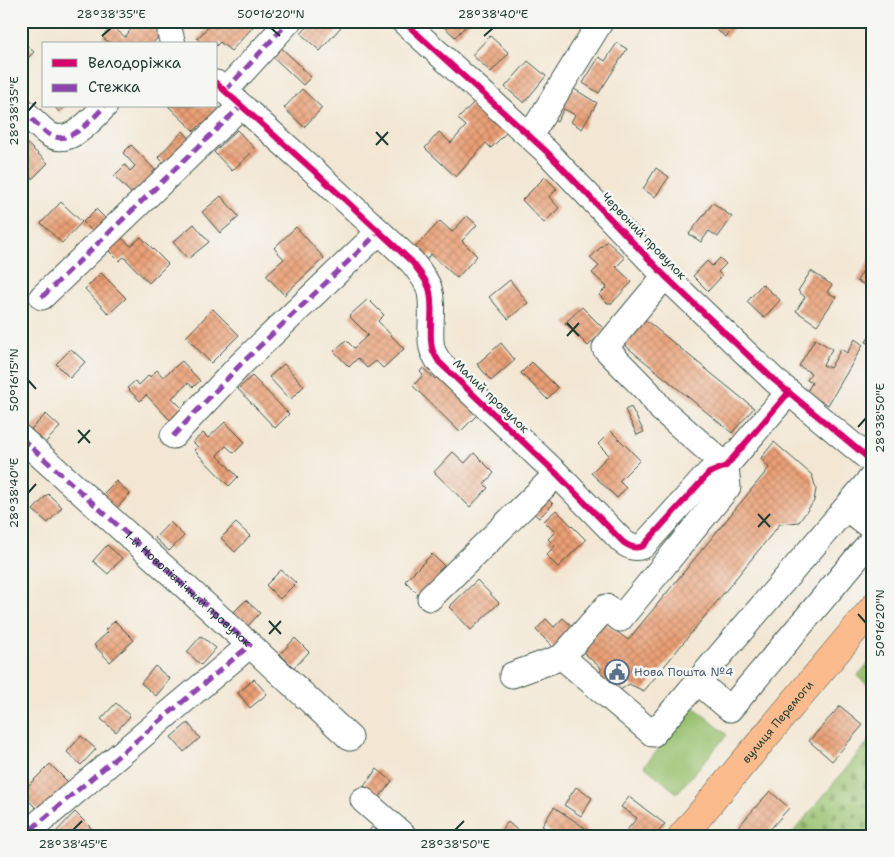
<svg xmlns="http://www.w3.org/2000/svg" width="894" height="857" font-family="'Shantell Sans',sans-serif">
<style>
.green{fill:#99c16e;stroke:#5c7f51}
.cemetery{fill:url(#cemetery-stones);stroke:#5c7f51}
.building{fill:url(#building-cross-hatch)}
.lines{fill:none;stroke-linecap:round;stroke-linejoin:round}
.minor-casing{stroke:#3f564c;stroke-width:27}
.major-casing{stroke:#3f564c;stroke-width:29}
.minor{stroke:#fff;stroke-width:25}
.major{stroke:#fbbb8d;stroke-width:28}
.quiet{stroke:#8e44ad;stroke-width:5;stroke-dasharray:10 5;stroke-linecap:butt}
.cycleway-casing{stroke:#f6f6f2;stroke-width:9}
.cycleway{stroke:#d6006c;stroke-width:6}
.ticks{fill:none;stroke:#1f3d34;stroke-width:2}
.labels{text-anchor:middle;stroke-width:5;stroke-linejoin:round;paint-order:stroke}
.street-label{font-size:12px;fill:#1f3d34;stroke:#f6f6f2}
.service-label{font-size:12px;fill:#4e5e75;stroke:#f6f6f2;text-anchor:start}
.neatline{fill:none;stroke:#1f3d34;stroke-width:2}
.ticks-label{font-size:12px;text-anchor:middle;fill:#1f3d34}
</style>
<defs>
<pattern id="cemetery-stones" width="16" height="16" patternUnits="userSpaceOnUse" patternTransform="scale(1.25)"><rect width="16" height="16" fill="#99c16e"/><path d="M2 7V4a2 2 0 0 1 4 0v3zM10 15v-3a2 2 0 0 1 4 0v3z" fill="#7c9e5b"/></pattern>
<pattern id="building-cross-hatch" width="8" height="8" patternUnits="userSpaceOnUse" patternTransform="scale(1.25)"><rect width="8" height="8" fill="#eb9f75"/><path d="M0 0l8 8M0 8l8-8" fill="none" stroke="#be8361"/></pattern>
</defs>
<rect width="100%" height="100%" fill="#f6f6f2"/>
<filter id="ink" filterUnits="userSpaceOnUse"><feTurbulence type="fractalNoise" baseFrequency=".02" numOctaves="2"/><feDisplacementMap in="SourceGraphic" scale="10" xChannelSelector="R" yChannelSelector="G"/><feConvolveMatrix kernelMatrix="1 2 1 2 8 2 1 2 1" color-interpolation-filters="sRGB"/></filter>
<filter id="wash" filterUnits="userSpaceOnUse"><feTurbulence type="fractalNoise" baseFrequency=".0096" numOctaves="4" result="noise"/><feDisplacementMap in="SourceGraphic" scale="20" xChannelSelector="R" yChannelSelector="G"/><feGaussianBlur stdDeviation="1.12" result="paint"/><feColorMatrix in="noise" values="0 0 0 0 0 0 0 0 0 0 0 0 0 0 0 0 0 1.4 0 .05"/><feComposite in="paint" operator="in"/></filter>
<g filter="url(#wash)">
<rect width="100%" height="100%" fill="#f3e7d4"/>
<path class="green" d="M694 707 727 735 677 793 644 766Z"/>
<path class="cemetery" d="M873 658V689L857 676Z
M873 736V836H790Z"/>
<g id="blocks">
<path class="building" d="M128 21H135L142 27 146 21H149L162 33 152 44H111L102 37 112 26 125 37 132 28 126 23Z
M222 21H247L253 27 231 51 220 42 216 46V44H202L197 39 211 24 215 28Z
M312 21H346L320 51 301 34Z
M441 21H471L455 37 440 23Z
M718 21H739L726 37 713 27Z
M490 36 509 53 491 72 472 55Z
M21 40 34 52 21 65Z
M617 43 627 49 599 93 583 83 599 57 605 61Z
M277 44 302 67 301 68 311 77 303 85 269 53Z
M528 61 546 76 524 103 505 87Z
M566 84 597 103 582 129 571 122 575 115 564 109 557 122 547 116Z
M302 89 322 108 304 127 284 108Z
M474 102 507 132 491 148 486 143 456 177 425 148 439 132 451 143 466 126 458 119Z
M54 106H66L59 112Z
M168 106H215L223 114 209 129 202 123 194 131Z
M237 130 255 149 232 171 214 152Z
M183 131 194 143 169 168 158 157Z
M21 138 48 163 32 179 21 169Z
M131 145 160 175 136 198 114 176 125 165 130 171 135 166 123 153Z
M656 168 669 177 655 197 643 189Z
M545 177 557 189 549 197 559 208 544 223 522 200Z
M221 196 239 217 220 233 202 212Z
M61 202 82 222 62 243 41 223Z
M713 203 732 217 718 237 709 231 701 242 689 234Z
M96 209 108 221 95 234 83 222Z
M467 216 477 225 462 241 477 256 457 278 431 254 423 263 411 252 440 221 452 232Z
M194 224 209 242 188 259 173 242Z
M296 227 324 258 284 295 266 275 284 259 274 248Z
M121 237 131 246 141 237 168 264 149 283 124 257 119 261 108 250Z
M607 241 625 258 616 267 632 282 612 303H607L599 295 607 287 592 273 599 266 590 258Z
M873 253V289L857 281Z
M720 258 726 264 718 272 722 276 708 291 693 276 707 261 712 266Z
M811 271 832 285 827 292 836 297 817 325 796 311 805 297 798 291Z
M101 273 126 298 109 314 85 289Z
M510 280 528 303 508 319 489 297Z
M762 284 780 300 764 318 747 302Z
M368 299 384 315 378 321 404 349 383 368 376 361 367 368 358 358 349 367 334 351 346 340 354 348 368 335 349 316Z
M582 307 605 330 588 346 565 323Z
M213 309 239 335 211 363 186 337Z
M643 318 754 408 732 433 622 343Z
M873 331V346L866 342Z
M815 339 832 349 823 365 830 368 841 349 847 353 855 339 863 345 828 405 806 393 812 383 807 380 811 373 799 366Z
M501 343 515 360 491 381 477 364Z
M71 349 85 362 70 378 56 364Z
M182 361 200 381 193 387 188 383 172 398 183 409 171 421 146 395 140 401 127 388 135 381 139 385 149 375 150 377 157 370 163 377Z
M532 362 558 388 547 399 521 373Z
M284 364 304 386 290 400 269 377Z
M423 368 435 379 440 374 479 413 460 432 413 386 423 375 420 372Z
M252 376 289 414 275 428 238 389Z
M631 407 644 432 637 435 625 410Z
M46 414 60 427 45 443 31 429Z
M225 422 245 442 234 453 226 446 217 455 238 477 229 486 194 450 198 447 193 442 203 433 208 438Z
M611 431 640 460 619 481 626 488 617 498 591 473 609 455 598 444Z
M774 442 812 475 816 489 814 501 799 522 780 524 644 691 629 684 619 691 600 679 601 668 583 652 604 622 628 640 769 468 761 458Z
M453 452 465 463 474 453 494 473 484 484 488 488 470 507 434 472Z
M116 481 130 494 115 510 101 496Z
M48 494 62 507 48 523 33 510Z
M544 495 553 504 539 518 529 509Z
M556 510 586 540 558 567 546 555 555 546 548 539 555 532 544 521Z
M170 522 184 536 169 551 155 538Z
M236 523 250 536 235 552 221 538Z
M107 545 122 558 108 574 93 561Z
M432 554 447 569 423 599 405 581Z
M281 570 296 583 280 599 266 585Z
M477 580 499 603 471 630 449 607Z
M246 600 260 613 245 629 231 615Z
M563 618 574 628 554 648 536 630 546 619 554 627Z
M115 621 134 640 110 662 94 645 108 632 105 630Z
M201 636 216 648 201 665 187 652Z
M295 638 309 652 294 668 280 654Z
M155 666 170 679 156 696 141 683Z
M254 679 267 694 250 708 238 693Z
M116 703 130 716 116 732 101 719Z
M840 706 863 725 832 761 809 741Z
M188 723 200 738 184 752 171 737Z
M81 736 96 749 81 765 67 752Z
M50 764 71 785 42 814 21 793Z
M377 769 392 781 379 798 364 786Z
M576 787 592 798 581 816 564 805Z
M770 791 789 808 764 836H748L738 827Z
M629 797 665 824 655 836H622L637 818 621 807Z
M554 807 588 830 584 836H556L542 826Z
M75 812 99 836H60L56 832Z
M508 822 523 835 522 836H496Z
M372 827 383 836H365Z"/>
</g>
</g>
<g filter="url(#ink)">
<use href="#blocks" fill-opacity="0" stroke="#3f564c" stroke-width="1"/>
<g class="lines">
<defs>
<g id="minor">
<path d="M403 21 547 152 665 276 774 380 873 462"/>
<path d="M170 33 173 44"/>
<path d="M216 83 314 171 412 262C418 270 426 279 429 288 435 308 428 329 432 348 433 353 437 358 439 362L557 474 623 542C630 547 635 549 643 546L709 473 726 466 789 392"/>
<path d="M225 91 289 21"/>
<path d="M21 109C30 117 38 126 47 133 68 149 91 120 105 106"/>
<path d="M530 136 601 21"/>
<path d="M665 276 605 348 648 392 661 409 726 466 728 487 620 619 606 607 562 657 653 734 873 476"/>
<path d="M42 297 241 106"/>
<path d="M173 436 241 364 379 232"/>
<path id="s1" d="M21 438 250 645 350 738"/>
<path d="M846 508 873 529"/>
<path d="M430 598 557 474"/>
<path d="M512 675 562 657"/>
<path d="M698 682 730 709 873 539"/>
<path d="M363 800 404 836"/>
<path d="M28 832 250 645"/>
</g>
<g id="major">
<path id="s2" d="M682 836 873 608"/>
</g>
</defs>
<use href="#minor" class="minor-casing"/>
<use href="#major" class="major-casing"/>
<use href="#minor" class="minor"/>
<use href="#major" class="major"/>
<path class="quiet" d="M225 91 289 21
M21 109C30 117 38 126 47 133 68 149 91 120 105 106
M42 297 241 106
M173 436 241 364 379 232
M21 438 250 645 28 832"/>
<defs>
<path id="cycleway" d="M403 21 547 152 665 276 774 380 873 462
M216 83 314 171 412 262C418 270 426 279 429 288 435 308 428 329 432 348 433 353 437 358 439 362L557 474 623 542C630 547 635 549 643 546L709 473 726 466 789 392"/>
</defs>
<use href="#cycleway" class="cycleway-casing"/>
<use href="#cycleway" class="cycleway"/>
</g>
</g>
<path class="ticks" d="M271 28 280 36M102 36 111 28M484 36 493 28M28 111 36 102M376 132 388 145M376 145 388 132M567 323 579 336M567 336 579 323M28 380 36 389M858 427 866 418M78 430 90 443M78 443 90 430M28 493 36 484M758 514 770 527M758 527 770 514M858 614 866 623M269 621 281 634M269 634 281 621M73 830 82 821M455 830 464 821"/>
<defs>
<symbol id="civic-ring" viewBox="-11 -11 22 22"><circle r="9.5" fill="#f6f6f2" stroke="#5c6f8a" stroke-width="1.5"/><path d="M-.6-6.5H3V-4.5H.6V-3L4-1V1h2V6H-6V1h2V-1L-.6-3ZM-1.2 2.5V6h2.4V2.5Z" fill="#5c6f8a"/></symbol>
</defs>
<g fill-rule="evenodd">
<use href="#civic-ring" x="603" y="658" width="28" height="28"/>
</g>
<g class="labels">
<g class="street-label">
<text transform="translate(644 236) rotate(46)" y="4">Червоний провулок</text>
<text transform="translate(491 396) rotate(44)" y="4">Малий провулок</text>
<text dy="4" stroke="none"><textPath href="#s1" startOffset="225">1-й Новопівнічний провулок</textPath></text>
<text dy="4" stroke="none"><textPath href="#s2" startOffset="149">вулиця Перемоги</textPath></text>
</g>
<g class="service-label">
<text x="634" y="676">Нова Пошта №4</text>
</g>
</g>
<rect width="894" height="857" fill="none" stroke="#f6f6f2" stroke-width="55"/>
<rect x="42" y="42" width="175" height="65" fill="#f6f6f2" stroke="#a0aca6"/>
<rect x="52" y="59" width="25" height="8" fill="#d6006c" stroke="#a0aca6"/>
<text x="88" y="68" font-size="15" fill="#1f3d34">Велодоріжка</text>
<rect x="52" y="84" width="25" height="8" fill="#8e44ad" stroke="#a0aca6"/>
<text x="88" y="92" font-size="15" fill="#1f3d34">Стежка</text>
<rect x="28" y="28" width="838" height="802" class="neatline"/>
<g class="ticks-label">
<text x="111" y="18">28°38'35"E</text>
<text x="271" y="18">50°16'20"N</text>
<text x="493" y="18">28°38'40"E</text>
<text transform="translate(14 111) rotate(-90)" y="4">28°38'35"E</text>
<text transform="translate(14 380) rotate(-90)" y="4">50°16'15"N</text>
<text transform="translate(880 418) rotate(-90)" y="4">28°38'50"E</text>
<text transform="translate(14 493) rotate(-90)" y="4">28°38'40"E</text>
<text transform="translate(880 623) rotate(-90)" y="4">50°16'20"N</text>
<text x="73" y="848">28°38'45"E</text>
<text x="455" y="848">28°38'50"E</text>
</g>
</svg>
